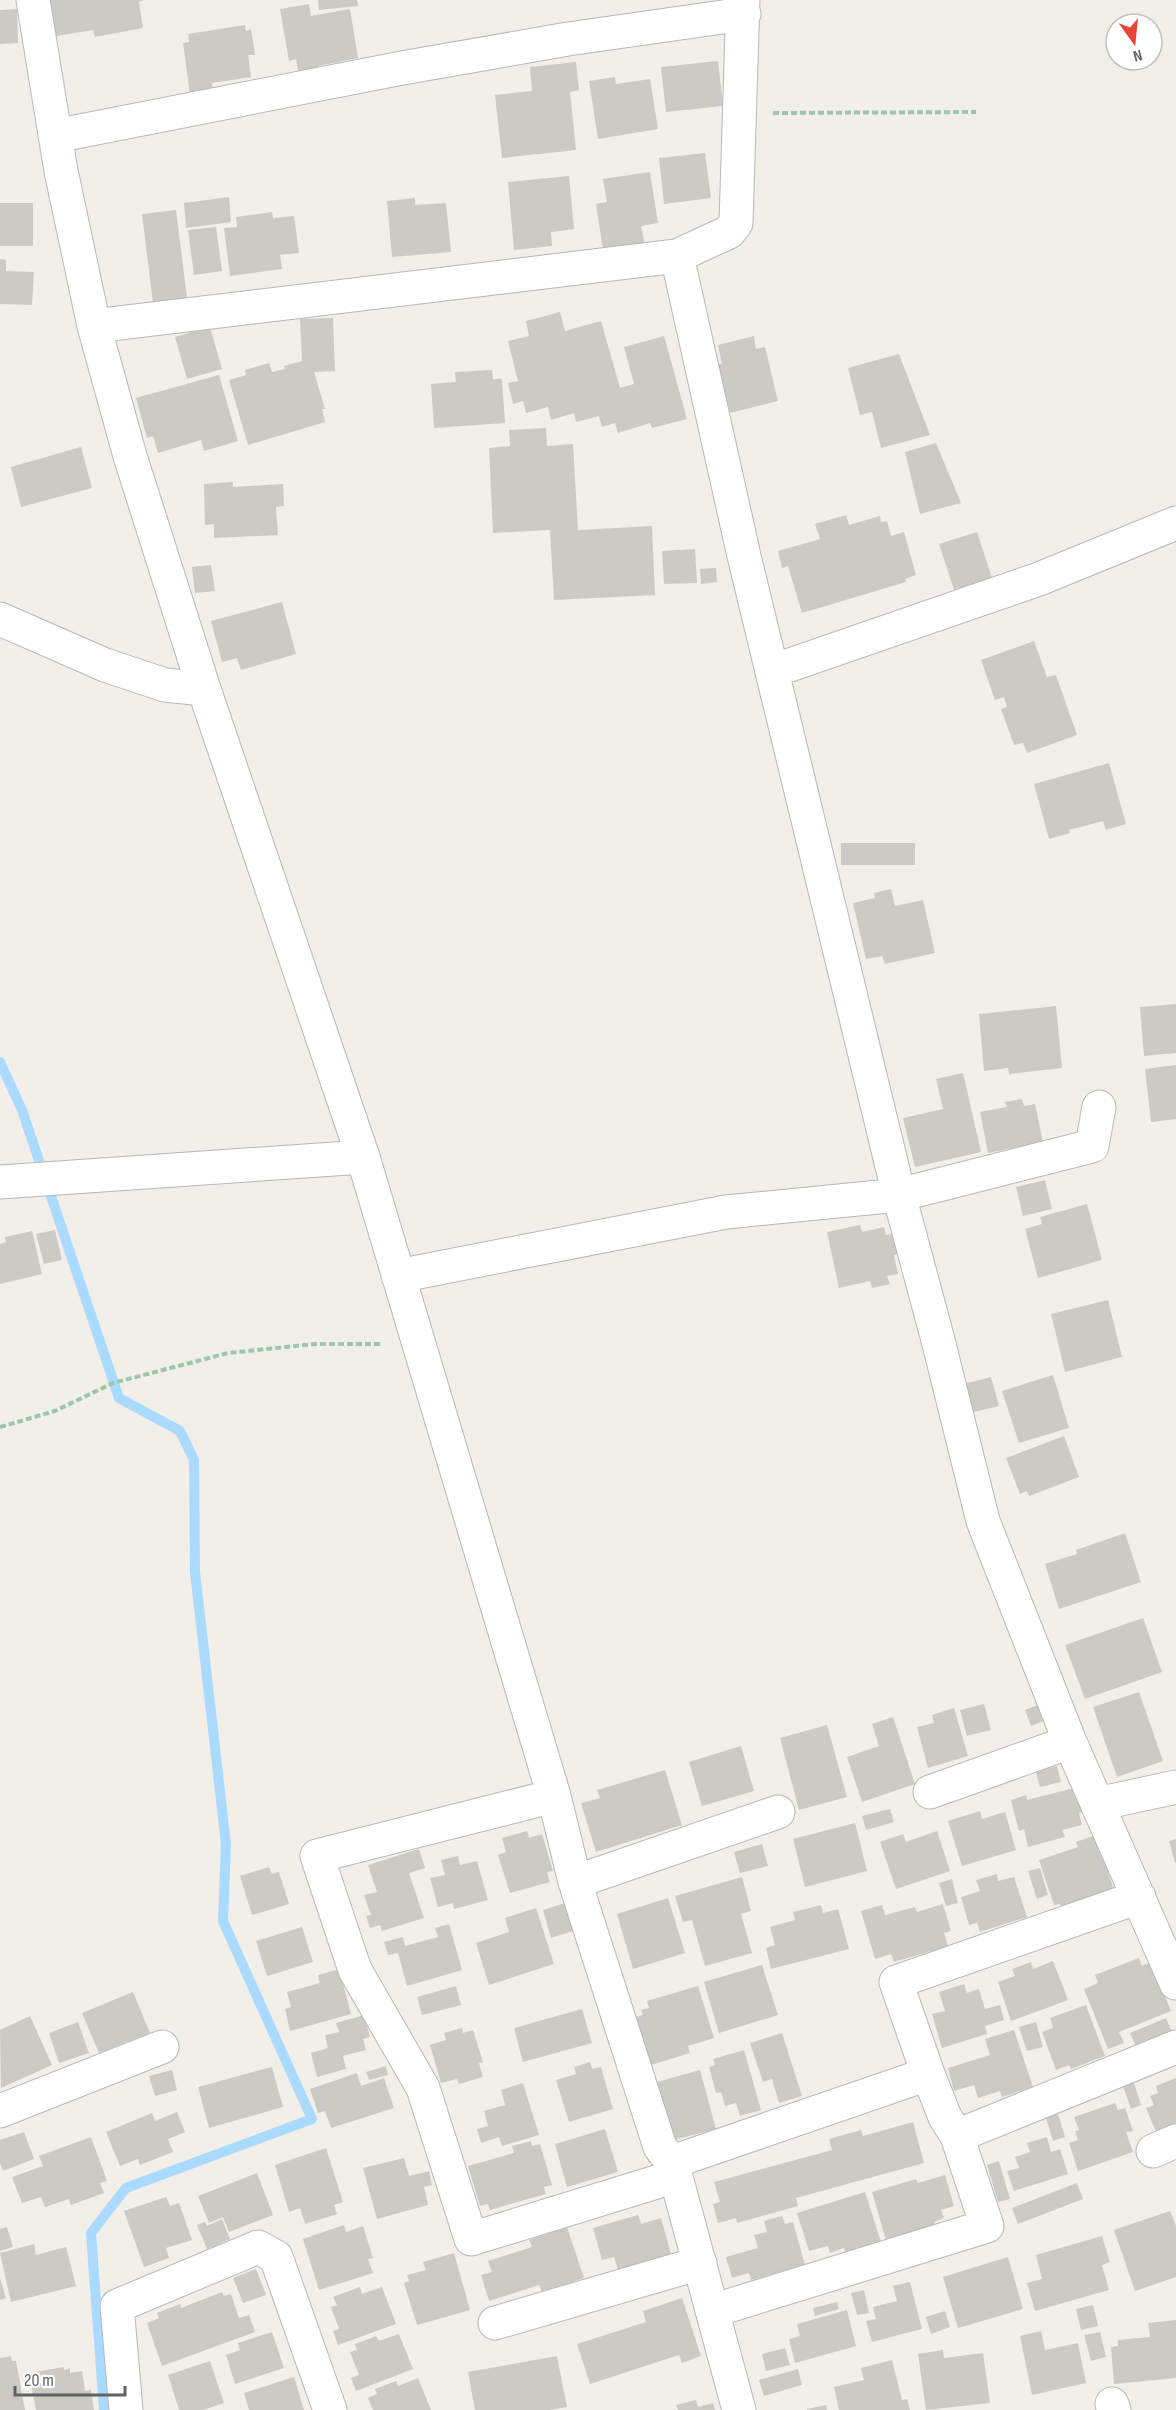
<svg xmlns="http://www.w3.org/2000/svg" width="1176" height="2410" font-family="'Sofia Sans Condensed',sans-serif">
<style>
.lines{fill:none;stroke-linecap:round;stroke-linejoin:round}
.stream{stroke:#aadaff;stroke-width:10}
.building{fill:#cccac5}
.minor-casing{stroke:#b5b8bc;stroke-width:35}
.path{stroke:#9cc7a9;stroke-width:4;stroke-dasharray:6 3;stroke-linecap:butt}
.minor{stroke:#fff;stroke-width:33}
</style>
<rect width="100%" height="100%" fill="#f1efe8"/>
<g class="lines">
<path class="stream" d="M0 1062 22 1110 119 1398 180 1431 194 1460 195 1572 226 1844 223 1921 312 2119 126 2188 91 2233 104 2410"/>
</g>
<path class="building" d="M49 0H144L139 2 143 28 95 37 93 30 56 36Z
M318 0H357L358 6 319 10Z
M309 4 311 16 350 9 358 58 318 66 319 74 299 77 296 59 289 61 280 9Z
M17 9 18 43 0 44V10Z
M245 25 246 31 251 29 255 55H248L251 77 212 83 213 91 190 94 183 43 189 42 188 34Z
M718 61 723 106 666 112 661 67Z
M576 62 579 90 570 92 576 150 502 158 495 95 532 91 530 67Z
M615 77 616 84 650 79 658 129 598 139 589 81Z
M705 153 711 198 664 204 659 158Z
M650 172 658 223 641 226 645 244 603 250 596 204 607 202 603 179Z
M569 176 574 229 551 232 552 246 514 250 508 182Z
M229 197 231 222 186 228 184 203Z
M415 198V205L446 203 451 252 392 257 387 201Z
M0 203H33V246H0Z
M176 210 188 306 154 311 142 214Z
M272 212 273 218 294 216 299 253 280 255 282 269 230 276 224 228 237 227 236 217Z
M216 227 222 271 194 275 188 230Z
M0 259 6 260V271L34 272 32 305 0 304Z
M560 312 565 331 601 321 620 388 634 384 624 347 664 336 687 419 652 428 650 423 618 433 615 423 602 427 599 416 576 422 574 413 551 420 548 407 526 413 523 401 513 404 508 383 518 381 508 341 529 336 526 321Z
M333 318 335 371 314 372 325 409H322L325 422 248 445 229 380 246 375 245 370 269 363 272 372 285 369 284 366 302 361 300 319Z
M210 327 222 369 187 379 175 337Z
M754 336 756 349 765 347 778 401 730 413 718 364H722L718 345Z
M899 354 930 435 881 448 872 412 860 415 848 368Z
M492 370 493 379H502L505 423 434 428 431 384 456 382 455 372Z
M219 375 238 441 204 451 201 440 158 453 153 436 147 438 136 398Z
M546 428 547 446 573 444 578 530 652 526 655 595 554 600 550 530 493 533 489 448 510 446 509 430Z
M936 443 961 503 920 514 905 452Z
M81 447 92 488 21 507 11 467Z
M233 482V487L283 484 284 506 276 507 278 535 214 538V524L205 525 204 484Z
M846 515 849 525 880 516 881 522 887 521 891 536 904 532 916 575 905 579 906 582 802 613 788 566 782 568 778 551 820 539 815 524Z
M977 532 995 587 957 599 939 544Z
M695 549 697 583 664 584 662 551Z
M211 565 215 591 195 593 192 567Z
M716 568 717 582 701 584 700 569Z
M282 602 296 654 241 670 237 658 222 662 211 621Z
M1034 641 1047 677 1056 675 1077 735 1027 753 1023 743 1014 745 1001 709 1007 707 1004 697 995 700 981 660Z
M1109 763 1126 824 1106 830 1103 821 1069 830 1070 833 1049 839 1034 784Z
M841 843H915V865H841Z
M891 889 895 906 923 900 935 953 885 964 882 956 866 959 853 903 875 898 874 893Z
M1176 1004V1053L1144 1056 1140 1007Z
M1056 1006 1062 1068 1009 1074 1008 1068 984 1071 979 1014Z
M1176 1065V1119L1151 1122 1145 1069Z
M963 1073 981 1152 915 1167 903 1118 943 1109 936 1079Z
M1022 1099 1024 1106 1035 1104 1043 1142 988 1153 980 1112 1007 1107 1005 1102Z
M1045 1180 1052 1209 1023 1216 1016 1187Z
M1087 1204 1102 1260 1038 1278 1025 1229 1042 1224 1040 1217Z
M860 1225 862 1232 884 1227 886 1235 895 1233 900 1254 894 1255 898 1274 887 1276 890 1284 872 1288 870 1281 839 1288 827 1232Z
M55 1230 62 1260 44 1264 36 1234Z
M32 1231 42 1274 0 1284V1244L6 1242 5 1237Z
M1108 1300 1122 1357 1065 1372 1051 1314Z
M1053 1375 1069 1428 1019 1443 1002 1391Z
M991 1377 999 1406 970 1413 964 1384Z
M1064 1436 1079 1477 1029 1496 1027 1491 1020 1494 1006 1458Z
M1125 1533 1141 1582 1059 1609 1045 1564 1077 1554 1076 1550Z
M1143 1618 1162 1672 1085 1699 1065 1645Z
M1139 1692 1163 1761 1117 1777 1093 1707Z
M984 1704 991 1730 967 1736 960 1710Z
M1038 1705 1044 1721 1031 1726 1025 1710Z
M954 1708 968 1756 928 1768 917 1727 934 1723 932 1715Z
M893 1717 915 1784 862 1802 847 1757 879 1746 872 1724Z
M827 1725 847 1797 799 1810 780 1738Z
M741 1746 754 1791 702 1806 689 1762Z
M1057 1766 1061 1782 1040 1787 1036 1772Z
M665 1770 682 1825 596 1852 581 1803 600 1798 597 1790Z
M1078 1787 1085 1812 1079 1813 1082 1825 1062 1830 1065 1837 1028 1847 1024 1829 1019 1831 1011 1800 1026 1795 1027 1800Z
M890 1809 894 1822 866 1830 862 1816Z
M980 1811 982 1819 1005 1812 1016 1850 962 1866 948 1821Z
M855 1823 867 1871 805 1887 793 1839Z
M527 1831 529 1838 542 1834 553 1871 547 1872 550 1882 510 1893 498 1855 506 1852 502 1838Z
M937 1831 950 1871 896 1889 880 1842 903 1834 906 1842Z
M1096 1835 1114 1890 1061 1907 1060 1904 1054 1905 1039 1860 1078 1847 1076 1842Z
M1176 1839V1862L1175 1863 1169 1841Z
M762 1844 768 1866 740 1873 734 1852Z
M419 1849 425 1868 409 1873 424 1918 382 1931 380 1925 370 1928 366 1916 371 1915 364 1895 377 1892 368 1865Z
M458 1856 460 1865 477 1861 488 1900 454 1909 453 1903 438 1907 430 1878 445 1875 441 1860Z
M269 1867 272 1874 279 1872 289 1904 252 1915 240 1876Z
M1040 1868 1048 1895 1037 1899 1028 1871Z
M997 1874 998 1881 1014 1877 1027 1917 980 1932 977 1923 969 1925 961 1897 980 1891 976 1880Z
M742 1877 751 1911 741 1914 752 1953 705 1966 692 1920 683 1922 675 1896Z
M952 1879 958 1903 946 1906 939 1883Z
M668 1898 685 1953 633 1969 617 1914Z
M565 1903 573 1931 551 1938 543 1910Z
M943 1904 951 1931 944 1933 948 1946 894 1962 891 1954 875 1959 861 1911 882 1905 885 1915 915 1907 917 1912Z
M821 1905 823 1913 838 1909 849 1949 771 1969 766 1948 775 1945 770 1927 795 1920 793 1912Z
M536 1908 554 1964 489 1985 476 1943 509 1932 505 1918Z
M449 1924 462 1970 407 1986 398 1953 388 1955 384 1942 403 1937 405 1946 438 1937 435 1928Z
M302 1927 313 1962 267 1976 256 1941Z
M1139 1958 1142 1966 1151 1962 1171 2011 1119 2032 1124 2043 1108 2049 1084 1989 1098 1983 1095 1975Z
M1053 1961 1068 2000 1011 2021 998 1982 1015 1976 1012 1969 1031 1962 1033 1969Z
M762 1965 778 2015 719 2033 704 1982Z
M339 1969 351 2014 290 2031 285 2009 291 2007 287 1992 320 1983 318 1975Z
M964 1984 967 1993 979 1989 985 2009 1000 2005 1004 2020 985 2026 987 2034 942 2048 932 2014 945 2011 939 1992Z
M456 1986 461 2005 422 2015 417 1997Z
M698 1986 714 2038 688 2046 690 2053 651 2065 636 2017 643 2015 641 2010 649 2008 647 2001Z
M133 1992 150 2033 99 2053 82 2013Z
M1086 2005 1105 2056 1071 2069 1069 2065 1056 2070 1042 2032 1053 2028 1050 2018Z
M582 2009 592 2043 523 2062 514 2028Z
M364 2015 370 2037 363 2039 366 2050 343 2056 346 2069 317 2077 311 2053 328 2048 325 2035 339 2032 336 2023Z
M30 2016 52 2065 1 2088 0 2030Z
M1166 2018 1172 2032 1136 2046 1130 2033Z
M78 2022 89 2053 59 2063 49 2033Z
M1036 2022 1043 2047 1027 2051 1019 2027Z
M462 2028 463 2033 473 2030 483 2062 479 2063 483 2077 459 2084 457 2079 441 2083 430 2045 446 2040 444 2033Z
M1014 2030 1033 2087 1002 2097 1000 2091 978 2098 974 2085 954 2091 948 2068 990 2055 985 2039Z
M782 2033 802 2096 779 2103 772 2079 763 2082 750 2043Z
M744 2050 761 2110 740 2116 736 2103 725 2106 721 2092 716 2093 709 2067 715 2065 713 2059Z
M590 2062 592 2069 601 2067 613 2109 569 2122 556 2080 576 2074 574 2067Z
M386 2066 388 2075 369 2080 366 2072Z
M272 2067 283 2107 209 2128 198 2087Z
M172 2070 177 2090 155 2096 149 2076Z
M700 2070 716 2129 673 2140 657 2082Z
M357 2073 361 2086 384 2078 394 2108 331 2128 325 2111 318 2113 310 2089Z
M1176 2078V2126L1157 2134 1146 2108 1154 2105 1150 2096 1158 2093 1156 2086Z
M523 2083 539 2135 502 2146 499 2137 481 2143 477 2129 488 2126 484 2111 505 2105 501 2090Z
M1134 2083 1141 2105 1131 2109 1123 2086Z
M1115 2103 1118 2110 1125 2108 1133 2131 1126 2132 1133 2152 1078 2171 1069 2143 1078 2140 1075 2131 1079 2130 1074 2117Z
M177 2112 185 2132 168 2139 173 2152 140 2165 138 2159 120 2166 106 2132 152 2113 155 2121Z
M1058 2114 1065 2137 1053 2141 1046 2118Z
M913 2122 924 2163 796 2198 798 2206 737 2223 736 2218 718 2223 713 2204 720 2202 714 2182 832 2150 829 2139 861 2130 863 2136Z
M605 2129 618 2172 567 2187 555 2144Z
M24 2132 34 2159 3 2171 0 2163V2140Z
M91 2137 107 2181 100 2183 104 2193 71 2205 69 2199 45 2207 41 2197 22 2203 12 2177 43 2166 39 2156Z
M1047 2137 1051 2152 1060 2149 1068 2174 1014 2191 1007 2171 1019 2168 1015 2157 1030 2152 1027 2143Z
M531 2141 532 2146 540 2144 552 2185 544 2187 546 2194 490 2210 488 2204 480 2206 468 2166 514 2153 512 2146Z
M326 2148 343 2202 334 2205 337 2214 305 2224 300 2208 289 2212 275 2165Z
M404 2158 409 2176 429 2171 432 2185 424 2187 428 2205 377 2219 363 2168Z
M999 2161 1010 2199 998 2202 987 2165Z
M257 2173 273 2215 229 2232 223 2217 209 2223 198 2196Z
M945 2175 954 2206 941 2210 944 2218 934 2222 935 2226 886 2240 872 2192 916 2179 918 2183Z
M1077 2183 1083 2199 1018 2224 1012 2208Z
M865 2192 881 2242 846 2254 844 2248 830 2253 828 2246 809 2251 797 2213Z
M166 2197 170 2206 179 2203 192 2240 166 2248 169 2258 144 2267 124 2211Z
M1170 2211 1176 2226V2277L1135 2291 1114 2230Z
M638 2215 641 2224 661 2218 671 2254 618 2270 614 2257 602 2260 593 2228Z
M782 2216 785 2224 793 2222 805 2265 751 2280 749 2273 732 2278 726 2257 758 2248 754 2235 767 2232 764 2221Z
M222 2219 230 2239 207 2249 197 2225 205 2222 207 2226Z
M344 2225 346 2232 363 2226 373 2258 368 2259 373 2273 319 2290 303 2239Z
M7 2227 13 2247 0 2251V2229Z
M567 2227 584 2278 542 2292 539 2285 489 2301 481 2275 492 2272 488 2261 532 2247 529 2240Z
M1102 2236 1110 2262 1102 2265 1109 2290 1035 2311 1027 2283 1042 2279 1036 2255Z
M34 2244 36 2255 66 2247 76 2286 11 2302 0 2253Z
M454 2253 470 2310 417 2325 404 2283 409 2281 407 2275 426 2270 423 2262Z
M1008 2257 1023 2309 958 2328 943 2277Z
M256 2269 266 2295 243 2303 233 2278Z
M0 2278 6 2298 0 2300Z
M910 2282 922 2329 872 2342 866 2321 876 2319 873 2307 897 2301 893 2286Z
M360 2287 362 2294 382 2287 396 2324 338 2345 333 2331 339 2329 331 2307 337 2305 333 2297Z
M864 2290 869 2313 857 2315 851 2293Z
M222 2292 224 2296 231 2294 239 2318 249 2315 255 2332 162 2366 147 2323 159 2318 157 2313 180 2304 181 2308Z
M682 2298 701 2356 682 2363 679 2355 590 2384 577 2344 646 2322 643 2311Z
M837 2302 839 2309 815 2316 813 2308Z
M1093 2305 1098 2326 1081 2330 1076 2309Z
M847 2310 856 2346 795 2363 789 2339 800 2336 797 2324Z
M945 2311 950 2327 931 2334 926 2317Z
M1176 2320V2378L1114 2384 1111 2347 1118 2346V2340L1150 2337 1148 2323Z
M1041 2331 1045 2350 1078 2343 1086 2383 1032 2395 1020 2336Z
M272 2332 284 2368 235 2384 226 2355 240 2350 238 2343Z
M1100 2332 1106 2357 1091 2361 1084 2335Z
M399 2334 413 2369 356 2391 351 2378 359 2375 350 2352 357 2350 355 2344 376 2336 379 2341Z
M785 2348 790 2365 766 2371 762 2354Z
M943 2350 944 2358 983 2353 990 2403 926 2410 918 2354Z
M11 2356 12 2361H16L25 2410H0V2358Z
M557 2356 567 2407 550 2410H475L468 2372Z
M892 2360 902 2400 907 2399 910 2410H839L834 2387 864 2380 861 2368Z
M210 2361 224 2403 203 2410H179L168 2375Z
M64 2367V2370L70 2368V2373L82 2371 85 2391 91 2390 94 2410H36L29 2373Z
M798 2369 802 2385 764 2396 759 2380Z
M294 2377 304 2410H249L244 2393Z
M418 2378 431 2410H373L368 2398 377 2394 375 2389 396 2381 398 2386Z
M696 2400 698 2407 713 2403 715 2410H678L676 2405Z
M826 2405 827 2410H807V2409Z"/>
<g class="lines">
<defs>
<path id="minor" d="M33 0 61 171 94 326 130 456 204 689 363 1157 554 1796 575 1882 660 2147 672 2162 739 2410
M55 136 402 68 568 39 744 14
M677 256 744 556 899 1195 938 1340 983 1521 1070 1742 1176 1983
M94 326 677 256 729 232 736 223 743 0
M0 619 105 665 165 685 204 689
M771 668 790 665 1039 579 1176 523
M0 1182 363 1157
M398 1276 726 1212 899 1195 1092 1146 1099 1107
M930 1792 1070 1742
M554 1796 317 1856 355 1970 423 2088 471 2239 676 2176
M1097 1804 1176 1787
M575 1882 778 1812
M928 2074 896 1982 1139 1897
M0 2111 162 2047
M1153 2151 1176 2141
M672 2162 928 2074 945 2117 957 2136 1176 2047
M712 2311 987 2226 957 2136
M495 2323 700 2263
M1112 2404 1114 2410
M126 2410 117 2306 258 2247 276 2257 330 2410"/>
</defs>
<use href="#minor" class="minor-casing"/>
<path class="path" d="M773 113 976 112
M0 1427 55 1411 113 1383 228 1353 315 1344H383"/>
<use href="#minor" class="minor"/>
</g>
<g transform="translate(1134 42) rotate(165)"><circle r="28" fill="#ffffff" stroke="#bfc1c3" stroke-width="1.5"/>
<path d="M0-4.5L10 22L0 15L-10 22Z" fill="#ea4335"/>
<text y="-9" font-size="16" font-weight="bold" text-anchor="middle" fill="#5f6368">N</text>
</g>
<path d="M15 2386v9h110v-9" fill="none" stroke="#5f6368" stroke-width="3"/>
<text x="24" y="2386" font-size="18" fill="#5f6368" stroke="#ffffff" stroke-width="4.5" paint-order="stroke">20 m</text>
</svg>
